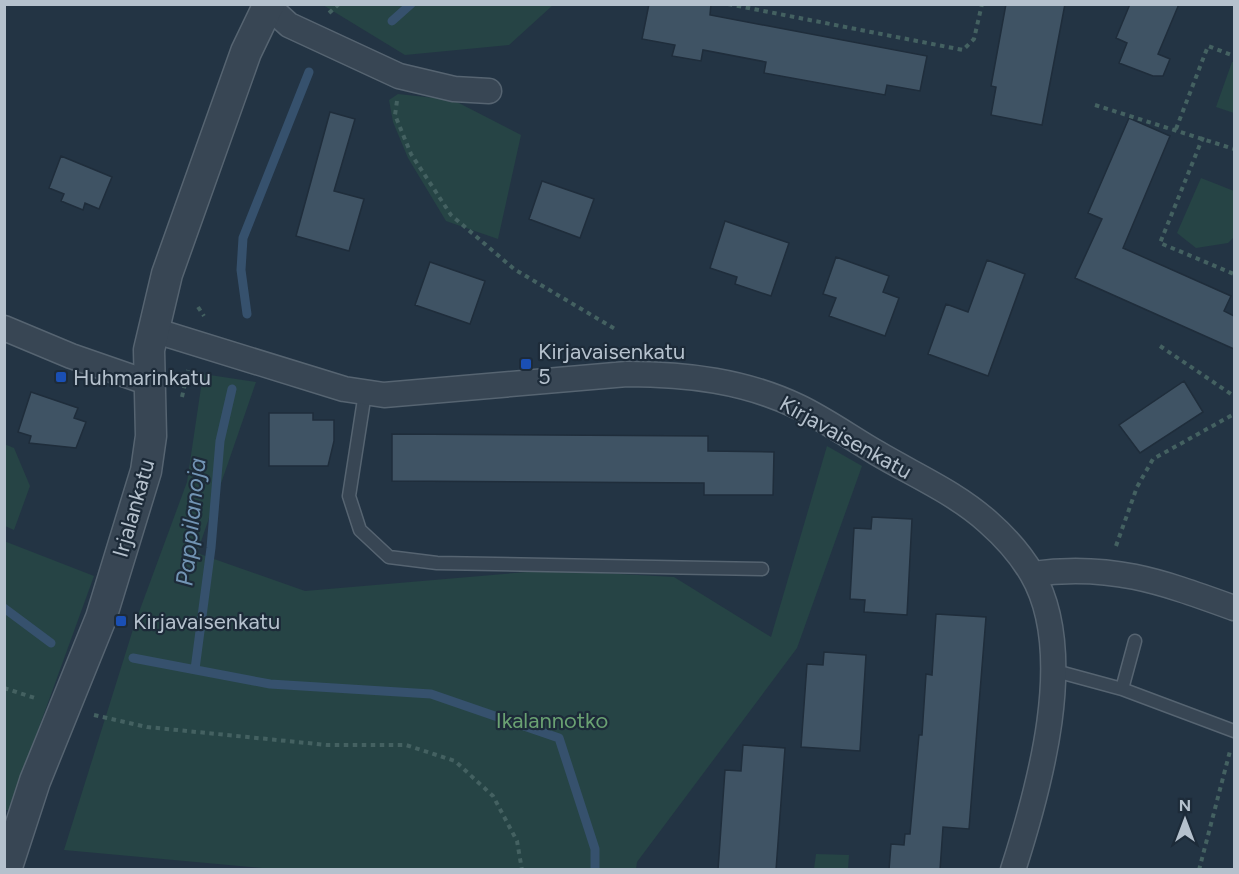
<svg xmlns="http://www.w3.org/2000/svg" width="1239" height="874" font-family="Figtree,sans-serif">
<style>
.green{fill:#264445}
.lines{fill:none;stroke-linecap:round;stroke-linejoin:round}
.stream{stroke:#36516d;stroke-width:9}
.building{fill:#3f5364;stroke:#1f2d3b;stroke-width:1.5}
.service-casing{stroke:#566471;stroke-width:15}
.minor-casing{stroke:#566471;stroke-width:27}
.tertiary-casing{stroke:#566471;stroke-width:33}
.path{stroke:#446161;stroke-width:4;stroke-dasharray:4.5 4.5;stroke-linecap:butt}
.service{stroke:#384654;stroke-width:12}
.minor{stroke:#384654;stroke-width:24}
.tertiary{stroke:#384654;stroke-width:30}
.transit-dot{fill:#1a4fb4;stroke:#1d2b39;stroke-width:2}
.labels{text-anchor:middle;stroke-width:4.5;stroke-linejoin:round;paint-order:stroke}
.poi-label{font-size:22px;fill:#b5c1cd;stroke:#1d2b39;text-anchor:start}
.street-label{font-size:22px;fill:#b5c1cd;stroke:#1d2b39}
.park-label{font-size:22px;fill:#6aa172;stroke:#1d2b39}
.water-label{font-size:24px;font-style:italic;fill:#7294b4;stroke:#1d2b39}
</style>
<rect width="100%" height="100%" fill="#233444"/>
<path class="green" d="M323 5H553L509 45 405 55Z
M1232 62H1234V113L1216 107Z
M398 94 453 100 521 135 498 239 446 221 408 158 393 122 389 100Z
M1201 178 1234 191V237L1228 243 1196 248 1177 233Z
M203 374 256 382 197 553 305 591 550 570 674 577 771 637 827 446 862 466 797 648 637 862 636 869 284 870 64 850 135 623 187 482Z
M4 444 14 448 30 486 14 530 5 526Z
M4 541 94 576 9 810H4Z
M816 854 849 855 848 869H814Z"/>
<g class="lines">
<path class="stream" d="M392 21 411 4
M247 314 241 270 243 238 309 72
M4 608 51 643
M133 658 270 684 431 694 559 738 595 849V870
M195 669 211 548 220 441 232 389"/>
</g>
<path class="building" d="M649 4H711L710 15 927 56 920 91 887 85 885 95 764 73 766 62 703 50 701 61 672 56 675 45 642 39Z
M1006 4H1065L1042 125 991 115 996 87 991 86Z
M1130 4H1179L1158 54 1170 59 1163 76H1153L1119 63 1127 43 1116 38Z
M330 112 355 119 334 191 364 199 349 251 296 236Z
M1129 118 1170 136 1123 248 1231 296 1224 311 1234 316V349L1075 278 1102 219 1088 213Z
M61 156 112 177 99 209 85 203 83 210 61 201 64 194 49 188Z
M542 181 594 199 580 238 529 219Z
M725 221 789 243 771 296 735 284 737 277 710 268Z
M836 257 889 276 883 292 899 298 885 336 829 316 836 298 823 294Z
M987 260 1025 274 988 376 928 354 946 304 968 312Z
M430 262 485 281 470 324 415 305Z
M1184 381 1203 412 1140 453 1119 425Z
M31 392 78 408 74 418 86 422 76 448 29 443 31 436 18 432Z
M269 413H313V420H334V441L328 466H269Z
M392 434 708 436V451L774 452 773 495H704V483L392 481Z
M872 517 912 519 907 615 864 612 865 600 850 599 854 528 871 529Z
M936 614 986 617 969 829 943 827 940 870H889L891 844 904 845 905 834H910L919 735H922L926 674 932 675Z
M824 652 866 655 860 751 801 747 807 664 823 665Z
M743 745 785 748 776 870H718L725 770 741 771Z"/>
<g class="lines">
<defs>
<path id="service" d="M365 393 349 496 360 530 389 557 437 563 762 569
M1052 670 1122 689 1234 731
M1122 689 1135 641"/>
<path id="minor" d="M266 4 289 25 399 76 454 89 489 91
M4 328 71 356 149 383
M153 330 344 389 384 395 627 374C687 374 745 381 799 407 826 420 851 438 877 453 914 475 956 493 988 522 1005 537 1021 555 1032 574 1078 653 1039 789 1013 870
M1032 574C1111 563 1162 582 1234 608"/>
<path id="tertiary" d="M6 870 35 781 101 618 146 471 151 436 149 350 167 274 246 52 269 4"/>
</defs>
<use href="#service" class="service-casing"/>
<use href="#minor" class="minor-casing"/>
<use href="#tertiary" class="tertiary-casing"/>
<path class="path" d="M728 4 963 50 974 39 982 4
M329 13 339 4
M397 101 395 115 411 154 451 215 514 269 615 329
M1095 105 1234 149
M1176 129 1208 46 1234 56
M1203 137 1160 243 1234 274
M198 307 204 316
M1160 346 1234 396
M182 397 188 370
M1116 546 1137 487 1153 459 1234 414
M4 688 38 699
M94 715 147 727 327 745H406L455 761 493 796 517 841 522 870
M1199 870 1230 751"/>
<use href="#service" class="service"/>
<use href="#minor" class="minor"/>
<use href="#tertiary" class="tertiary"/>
</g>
<g class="transit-dot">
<rect x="520" y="358" width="12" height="12" rx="3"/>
<rect x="55" y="371" width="12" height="12" rx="3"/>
<rect x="115" y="615" width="12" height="12" rx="3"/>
</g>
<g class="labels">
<g class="poi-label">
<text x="538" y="359">Kirjavaisenkatu<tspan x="538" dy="25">5</tspan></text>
<text x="73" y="385">Huhmarinkatu</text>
<text x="133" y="629">Kirjavaisenkatu</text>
</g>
<g class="street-label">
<text transform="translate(846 437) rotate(29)" y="8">Kirjavaisenkatu</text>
<text transform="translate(133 508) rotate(-74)" y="8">Irjalankatu</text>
</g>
<g class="park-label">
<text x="552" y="728">Ikalannotko</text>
</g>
<g class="water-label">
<text transform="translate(191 522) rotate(-84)" y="8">Pappilanoja</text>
</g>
</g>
<rect width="1239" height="874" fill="none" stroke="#b5c1cd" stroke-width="12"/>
<g transform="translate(1185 820)" stroke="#1d2b39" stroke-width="4.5" paint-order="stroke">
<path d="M0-4.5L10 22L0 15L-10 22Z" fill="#b5c1cd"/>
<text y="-9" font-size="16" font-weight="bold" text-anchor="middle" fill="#b5c1cd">N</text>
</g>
</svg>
